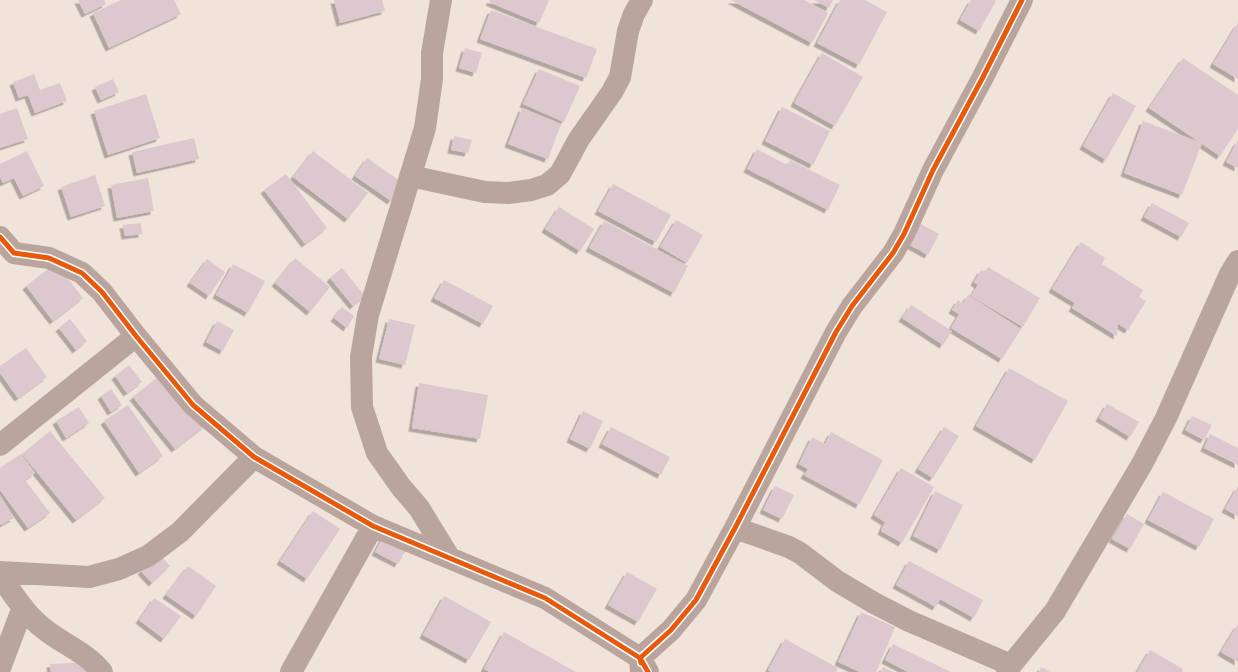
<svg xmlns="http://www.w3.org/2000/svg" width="1238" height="672" font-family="Quicksand,sans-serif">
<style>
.building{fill:#dcc8ce;filter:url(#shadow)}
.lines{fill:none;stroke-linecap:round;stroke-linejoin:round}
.minor{stroke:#b9a59e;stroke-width:22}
.cycleway-casing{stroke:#fff;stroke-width:8}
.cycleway{stroke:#e8590c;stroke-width:5}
</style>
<defs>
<filter id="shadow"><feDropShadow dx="-3.5" dy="3.5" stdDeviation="0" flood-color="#0004"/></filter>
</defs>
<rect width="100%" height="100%" fill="#f0e3da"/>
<path class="building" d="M78 0H104L106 4 85 14Z
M121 0H174L181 14 109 48 93 13Z
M334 0H382L385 11 340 23Z
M490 0H549L539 23 489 2Z
M731 0H804L828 13 812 43Z
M814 0H833L829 8Z
M840 0H865L887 12 859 65 817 43Z
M971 0H994L996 1 979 31 960 20Z
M491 10 597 49 586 78 480 39Z
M1238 23V79L1213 64Z
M465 48 482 53 476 73 459 68Z
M822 53 863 77 835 126 794 103Z
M1183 58 1238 95V129L1220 156 1149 108Z
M539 69 580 86 564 122 523 104Z
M34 74 40 90 60 83 67 101 35 113 28 95 19 98 13 82Z
M113 79 119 92 101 100 95 87Z
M1113 93 1136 106 1106 160 1083 146Z
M146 94 160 138 108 155 94 111Z
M782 107 830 131 813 165 765 141Z
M17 108 28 139 0 148V114Z
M522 108 561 124 548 159 508 144Z
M1143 121 1202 143 1182 195 1124 173Z
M454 136 472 140 468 153 451 150Z
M194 138 199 159 137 173 132 152Z
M1238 140V168L1226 162Z
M757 149 787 165 790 160 840 185 828 210 747 169Z
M27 151 44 186 23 196 14 178 3 183 0 177V164Z
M313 151 368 193 348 219 293 177Z
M367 158 403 183 391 201 355 176Z
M286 174 327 228 305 244 264 190Z
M95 175 105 206 71 217 61 187Z
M148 178 154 211 117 218 111 185Z
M613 184 671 215 656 242 598 211Z
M1152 203 1189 223 1181 237 1144 217Z
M559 207 594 229 580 251 545 229Z
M676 220 703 235 687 263 660 247Z
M604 221 688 266 674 293 589 248Z
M141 223 142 234 125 236 123 225Z
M919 223 939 234 928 255 908 244Z
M1081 242 1105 258 1102 264 1143 290 1139 297 1146 301 1128 330 1118 324 1117 336 1072 308 1075 303 1052 289Z
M295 258 330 287 310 312 275 283Z
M207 259 225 272 209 296 190 283Z
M56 263 83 298 53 321 26 286Z
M233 264 265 281 248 313 216 295Z
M988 267 1040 298 1023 327 971 296 978 285 974 282 981 270 985 272Z
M342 268 365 296 353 306 330 278Z
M444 280 493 306 483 324 434 298Z
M968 295 1021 329 1002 359 951 328 959 314 952 310 958 300 963 304Z
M911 305 952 331 943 345 902 318Z
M342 307 354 316 347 328 334 318Z
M70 319 87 341 76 350 59 328Z
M389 319 415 325 405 365 379 359Z
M217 321 234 330 223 351 206 342Z
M26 348 47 377 18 398 0 373V366Z
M129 365 142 382 127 393 115 376Z
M1009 368 1068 401 1035 460 976 426Z
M164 372 206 425 175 449 133 397Z
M419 383 488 395 480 439 412 428Z
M111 389 122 405 111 412 101 396Z
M1107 404 1139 422 1130 437 1099 418Z
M128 405 163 456 139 473 104 421Z
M79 407 89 423 66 438 56 421Z
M583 411 603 421 590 449 570 439Z
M1192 416 1212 425 1204 440 1185 430Z
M611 427 670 457 661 475 602 444Z
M944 427 959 436 933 478 918 469Z
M50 431 105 498 76 520 22 454Z
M831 432 883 460 859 505 804 475 808 469 799 464 812 437 825 444Z
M1210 434 1238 448V465L1204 448Z
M21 454 35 473 25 480 50 513 28 528 0 490V468Z
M901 468 934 487 902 543 881 531 885 522 874 515Z
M775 486 794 495 782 519 763 510Z
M1238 486V516L1225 509Z
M935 491 963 505 940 550 913 536Z
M1163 492 1214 519 1199 547 1148 520Z
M0 495 14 518 1 525 0 524Z
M313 511 340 529 307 579 280 561Z
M1127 514 1144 524 1130 549 1112 539Z
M384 535 407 548 398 564 375 552Z
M159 554 170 566 152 583 141 571Z
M909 561 983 600 974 618 940 599 936 607 896 585Z
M188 566 216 586 196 616 166 595Z
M627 572 657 589 638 622 608 605Z
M444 596 491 622 469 660 423 635Z
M154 598 181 616 164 639 139 620Z
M861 612 895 627 876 672H860L838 662Z
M1238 624V662L1221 652Z
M504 632 576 672H490L484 669Z
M785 639 838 668 836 672H771L768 670Z
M893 644 951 672H908L885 660Z
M1150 650 1183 669 1182 672H1137Z
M90 662 91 672H51L50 664Z
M883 667 893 672H881Z
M1041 667 1050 672H1039Z"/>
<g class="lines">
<path class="minor" d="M441 0 432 53V79L425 128 368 315 361 357 362 407 377 453 401 487 419 508 449 557
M410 176 485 192 508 193 531 190 547 185 560 174 579 139 612 92 620 77 628 31 634 14 642 0
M0 237 14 253 49 258 82 273 102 292 136 336 193 405 254 457 373 526 545 598 640 658 648 672
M0 445 136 336
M735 528 789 547 800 553 837 581 874 603 909 621 1011 665
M0 572 89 577 119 569 148 556 180 532 254 457
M0 576C13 594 26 615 43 628 62 644 86 652 102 672
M0 668 23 607
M291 672 373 526
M641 672 640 658 671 630 696 600 735 528 836 332 852 306 893 253 904 234 933 170 983 77 1022 0
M1007 672 1011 665 1055 611 1142 464 1166 418 1230 274 1238 261"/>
<defs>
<path id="cycleway" d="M0 237 14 253 49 258 82 273 102 292 136 336 193 405 254 457 373 526 545 598 640 658 648 672
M641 663 640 658 671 630 696 600 735 528 836 332 852 306 893 253 904 234 933 170 983 77 1022 0"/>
</defs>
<use href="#cycleway" class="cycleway-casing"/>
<use href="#cycleway" class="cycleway"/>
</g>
</svg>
